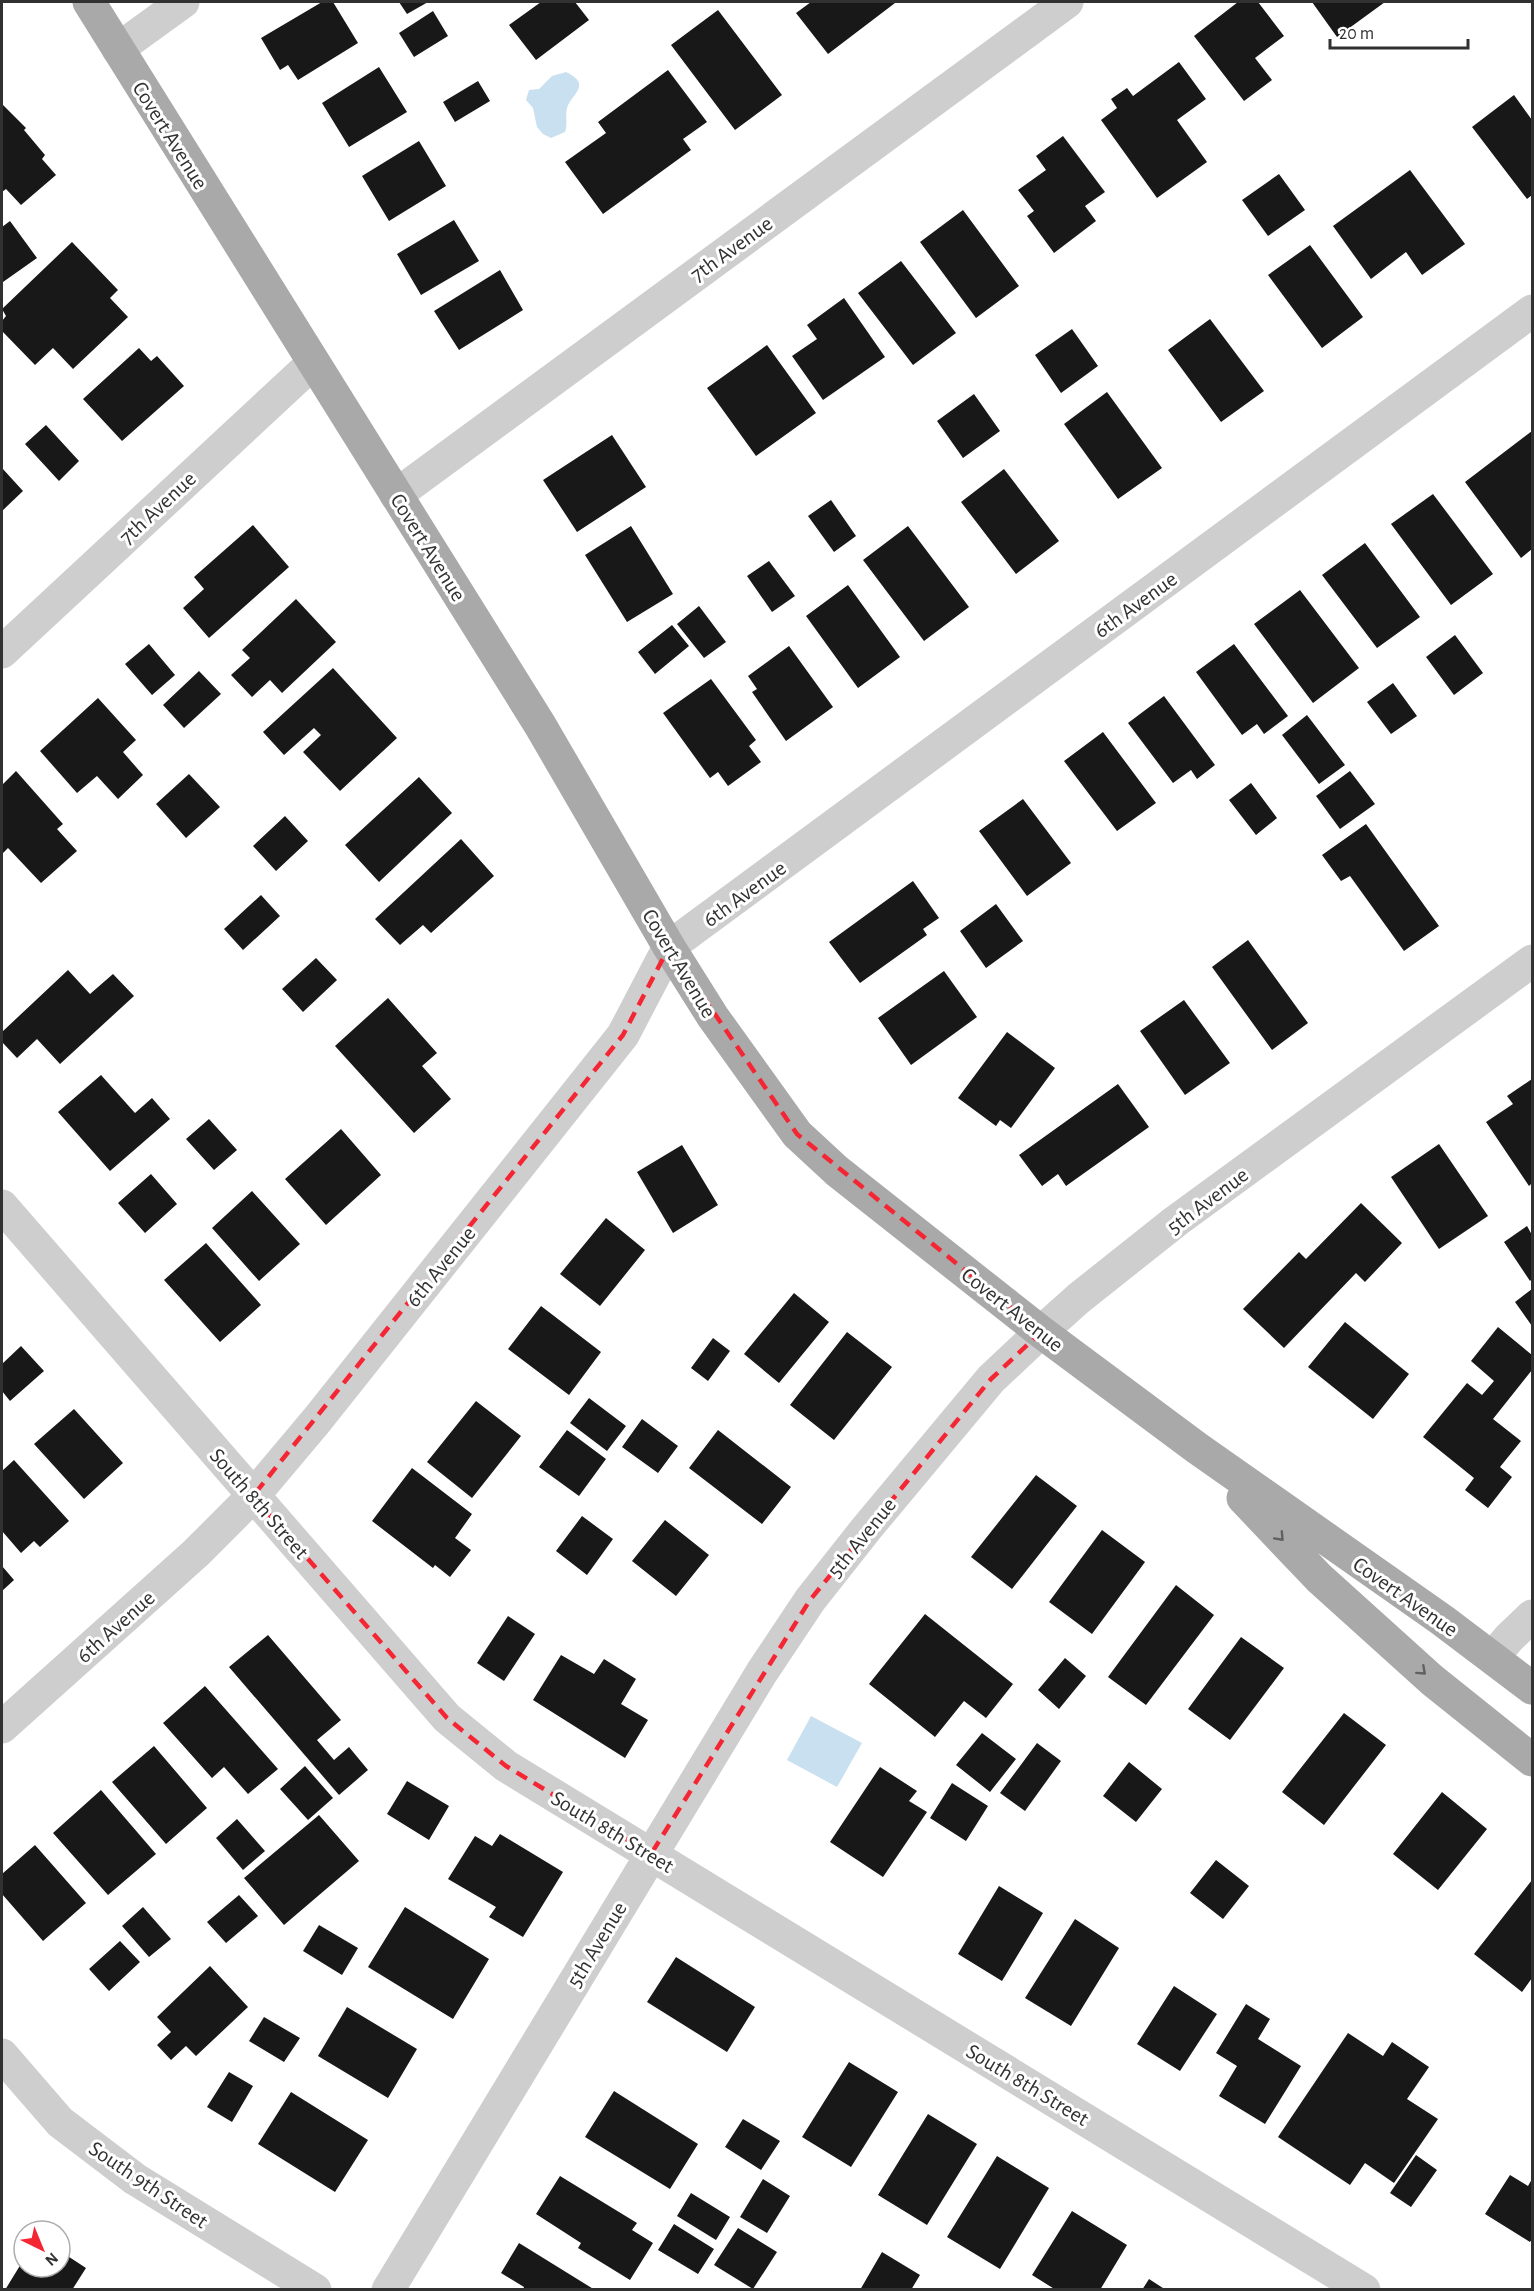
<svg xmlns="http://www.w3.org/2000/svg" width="1534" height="2291" font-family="'Alegreya Sans',sans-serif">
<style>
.water{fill:#c9e0f0}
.building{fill:#181818}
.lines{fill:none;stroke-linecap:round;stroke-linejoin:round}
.minor{stroke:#cecece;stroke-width:33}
.major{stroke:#a9a9a9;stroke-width:33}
.oneway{stroke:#616161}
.marked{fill:none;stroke:#f52633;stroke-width:4.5;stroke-dasharray:12 8;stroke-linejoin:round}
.labels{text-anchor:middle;stroke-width:6;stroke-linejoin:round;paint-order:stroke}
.street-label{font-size:22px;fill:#313131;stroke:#fff}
</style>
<rect width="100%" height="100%" fill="#fff"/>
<path class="water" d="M566 72C593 85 571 94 567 108 565 116 568 124 565 132L551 138 543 134 537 127 533 108 526 100 529 90 539 89 552 76Z
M811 1716 862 1743 837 1787 787 1760Z"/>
<path class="building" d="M322 2H333L358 43 298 80 288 65 280 70 261 38Z
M399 2H428L407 14Z
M541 2H575L589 20 536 60 509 25Z
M811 2H894L895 3 828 54 796 13Z
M1238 2H1258L1284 36 1255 58 1272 80 1244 101 1194 36Z
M1312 2H1385L1337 37Z
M718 10 782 95 735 130 671 45Z
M433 11 448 36 414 57 399 33Z
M1179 62 1206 99 1177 120 1207 162 1157 198 1101 120 1117 108 1111 99 1127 88 1133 96Z
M379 67 407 112 349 147 322 103Z
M668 70 707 122 683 139 691 150 603 214 565 162 606 133 598 122Z
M478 81 490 101 455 122 443 102Z
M1514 95 1532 120V195L1527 199 1472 127Z
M2 104 26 128 24 130 45 155 42 159 56 175 21 205 6 189 2 192Z
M1063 136 1105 192 1085 206 1096 221 1054 253 1027 216 1034 211 1018 190 1046 170 1036 156Z
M419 141 446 186 389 221 362 176Z
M1410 170 1465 244 1422 275 1406 252 1371 279 1333 226Z
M1279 174 1305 210 1268 236 1242 200Z
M963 210 1019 286 976 318 920 242Z
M454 220 479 261 421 295 397 254Z
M10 221 37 258 3 282 2 280V227Z
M72 242 118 290 110 298 128 317 73 369 53 348 35 365 2 331V321L6 316 2 309Z
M1310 245 1363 317 1322 348 1268 275Z
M901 261 956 333 913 365 858 293Z
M500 270 523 310 459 350 434 311Z
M844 298 885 357 823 400 792 356 817 339 807 325Z
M1210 319 1264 391 1221 422 1168 350Z
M1072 329 1098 366 1061 393 1035 355Z
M767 345 816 413 756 456 707 388Z
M139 348 151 361 157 356 184 386 122 441 83 399Z
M1107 392 1162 468 1118 499 1064 424Z
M974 394 1000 431 963 458 937 421Z
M46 425 79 461 59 481 25 444Z
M1532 431V549L1521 558 1465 482Z
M612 435 646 487 577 532 543 480Z
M2 468 23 491 2 511Z
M1004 469 1059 541 1016 574 961 502Z
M1433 494 1493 574 1451 605 1391 524Z
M831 500 856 536 834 552 808 516Z
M253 525 289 567 209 638 183 608 204 589 194 577Z
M631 526 673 594 627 622 585 555Z
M908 526 969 607 924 641 863 560Z
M1365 543 1420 617 1377 648 1322 575Z
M769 561 795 596 772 612 747 576Z
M848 585 900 657 858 688 806 616Z
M1300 590 1359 668 1313 703 1254 624Z
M296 599 336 642 282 693 270 680 252 697 231 675 250 658 242 650Z
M699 606 726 642 704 658 677 624Z
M672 625 689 646 655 674 638 652Z
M1455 635 1483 673 1454 695 1426 657Z
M149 644 175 675 152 695 125 664Z
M1234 644 1288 716 1264 734 1257 724 1242 735 1196 672Z
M789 646 833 707 786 741 752 692 757 689 748 676Z
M333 668 397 738 340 791 303 752 321 735 314 728 284 755 263 732Z
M199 671 221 694 184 728 163 705Z
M711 679 756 740 749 746 761 762 728 786 718 772 710 778 663 713Z
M1393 683 1417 716 1391 734 1367 702Z
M1164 696 1215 765 1197 779 1191 770 1173 783 1128 723Z
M98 698 136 740 123 752 143 775 118 799 97 776 77 793 40 751Z
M1307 715 1345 765 1319 784 1282 735Z
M1103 732 1156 803 1117 831 1064 761Z
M16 771 63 824 57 829 77 851 41 883 8 848 2 854V785Z
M1350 771 1375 804 1340 829 1316 796Z
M189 774 220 807 186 838 156 804Z
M419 777 452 813 379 882 345 845Z
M1251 783 1277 818 1256 835 1229 800Z
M1023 799 1071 863 1027 896 979 831Z
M285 816 308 841 276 871 253 846Z
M1366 824 1439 926 1404 951 1350 876 1341 881 1322 855Z
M461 839 494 876 431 933 423 925 400 945 375 919Z
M913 881 939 918 923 929 927 935 860 983 829 942Z
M261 895 280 916 243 950 224 929Z
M996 904 1023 941 986 968 960 931Z
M1248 940 1308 1023 1272 1050 1212 967Z
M316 958 337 980 303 1012 282 989Z
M68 970 90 994 113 974 134 996 60 1064 37 1039 17 1058 2 1042V1032Z
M944 971 977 1017 911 1065 878 1018Z
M388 998 437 1053 422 1066 451 1099 414 1133 335 1046Z
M1184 1000 1230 1063 1185 1095 1140 1031Z
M1007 1032 1055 1068 1011 1128 1000 1120 996 1126 958 1098Z
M101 1075 135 1113 152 1098 170 1119 110 1171 58 1112Z
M1532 1079V1183L1529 1186 1486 1122 1513 1104 1507 1096Z
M1118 1084 1149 1127 1066 1186 1058 1174 1042 1186 1019 1155Z
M209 1119 237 1150 214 1170 186 1139Z
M341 1129 381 1175 326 1225 285 1179Z
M1439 1144 1488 1216 1439 1249 1391 1177Z
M682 1145 718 1205 673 1233 637 1172Z
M151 1174 177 1204 145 1233 118 1203Z
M252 1191 300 1244 259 1281 212 1228Z
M1361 1203 1402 1243 1365 1282 1356 1273 1284 1348 1243 1309 1299 1252 1306 1259Z
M606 1218 645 1250 600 1306 560 1274Z
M1527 1226 1532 1235V1279L1530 1281 1504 1242Z
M206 1243 261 1305 220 1342 164 1280Z
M1532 1289V1326L1515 1302Z
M794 1293 829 1322 779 1383 744 1354Z
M541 1306 601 1352 569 1395 508 1349Z
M1345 1322 1409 1374 1373 1419 1308 1367Z
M1498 1327 1532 1355V1370L1493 1419 1521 1441 1500 1467 1512 1477 1488 1508 1465 1490 1474 1478 1423 1437 1467 1383 1482 1395 1494 1381 1471 1361Z
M847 1332 892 1367 834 1440 790 1405Z
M713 1338 730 1351 708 1381 691 1368Z
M21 1346 44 1371 10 1401 2 1391V1364Z
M589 1398 626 1426 607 1451 570 1423Z
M476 1401 521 1436 472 1498 427 1462Z
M74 1409 123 1463 84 1499 34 1444Z
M642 1419 678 1446 658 1473 622 1447Z
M567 1430 606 1459 579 1496 539 1467Z
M718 1430 791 1487 762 1524 689 1468Z
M14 1460 69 1521 40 1547 34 1541 21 1553 2 1531V1471Z
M412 1468 472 1514 455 1538 471 1550 450 1577 435 1565 433 1568 372 1521Z
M1036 1475 1077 1506 1012 1589 971 1557Z
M582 1516 613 1539 587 1575 556 1551Z
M665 1520 709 1555 676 1596 632 1561Z
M1102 1530 1145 1562 1092 1634 1049 1602Z
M2 1566 14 1580 2 1591Z
M1176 1585 1214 1615 1146 1705 1108 1677Z
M925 1614 1013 1684 986 1718 964 1701 935 1737 869 1684Z
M508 1616 535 1634 504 1681 477 1663Z
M268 1635 341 1720 317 1740 334 1760 349 1747 368 1770 339 1795 229 1667Z
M1241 1637 1284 1668 1230 1740 1188 1709Z
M561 1655 594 1674 604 1659 636 1679 621 1704 648 1720 625 1758 533 1700Z
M1065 1658 1086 1676 1059 1709 1038 1690Z
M205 1686 278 1769 248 1794 224 1767 212 1778 163 1723Z
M1344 1713 1386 1745 1324 1825 1282 1792Z
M982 1733 1016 1759 990 1792 956 1765Z
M1037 1743 1061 1761 1025 1811 1000 1793Z
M154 1746 207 1808 166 1844 112 1782Z
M1129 1762 1162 1789 1136 1822 1103 1796Z
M305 1766 333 1798 308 1820 280 1789Z
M880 1767 917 1791 909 1801 927 1812 883 1877 830 1842Z
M407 1781 449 1806 429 1840 387 1814Z
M952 1783 988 1806 966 1841 930 1818Z
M101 1790 156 1854 108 1895 53 1833Z
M1442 1792 1487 1829 1438 1890 1393 1854Z
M319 1815 359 1861 284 1925 244 1878Z
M237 1819 265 1851 243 1870 216 1838Z
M500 1834 563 1872 523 1937 489 1917 496 1907 448 1879 475 1836 492 1846Z
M35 1845 86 1903 43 1941 2 1894V1874Z
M1216 1860 1249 1886 1223 1919 1190 1893Z
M1532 1880V1978L1522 1992 1474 1954Z
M999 1886 1043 1913 1002 1981 958 1954Z
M239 1895 258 1916 226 1943 207 1922Z
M143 1907 171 1939 149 1957 122 1926Z
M405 1907 489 1959 453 2019 368 1967Z
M1075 1919 1119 1948 1071 2026 1025 1998Z
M319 1925 358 1948 342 1975 303 1951Z
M120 1941 140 1962 109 1991 89 1969Z
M676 1957 755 2007 727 2052 647 2002Z
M210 1966 248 2007 196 2056 186 2046 171 2060 157 2045 171 2032 157 2017Z
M1174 1986 1217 2014 1180 2071 1137 2044Z
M1246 2004 1270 2019 1258 2039 1301 2066 1265 2124 1219 2096 1237 2066 1216 2053Z
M347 2007 417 2049 388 2098 318 2056Z
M264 2017 300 2038 284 2062 249 2041Z
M1348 2033 1383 2056 1392 2042 1429 2067 1407 2099 1438 2119 1394 2183 1365 2163 1350 2185 1278 2137Z
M849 2062 898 2092 851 2167 802 2137Z
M229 2072 253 2086 232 2122 207 2107Z
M614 2091 698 2144 670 2189 585 2137Z
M291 2092 368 2140 335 2192 258 2144Z
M928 2114 977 2144 927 2225 878 2195Z
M743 2119 780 2141 761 2170 725 2147Z
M1416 2155 1437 2170 1411 2207 1390 2193Z
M997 2156 1049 2188 1000 2269 947 2237Z
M1510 2175 1528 2186 1532 2179V2239L1530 2242 1485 2214Z
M560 2176 637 2223 632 2230 653 2243 630 2280 578 2248 581 2243 536 2214Z
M763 2179 790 2196 767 2233 740 2217Z
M691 2193 730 2217 716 2240 677 2216Z
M1072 2211 1127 2245 1100 2290H1056L1032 2275Z
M674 2224 714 2249 698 2274 658 2250Z
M738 2228 777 2252 753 2289 714 2265Z
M519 2243 595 2290H523L524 2287 501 2273Z
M60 2251 86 2268 72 2290H5L24 2259V2267H60Z
M882 2252 920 2275 911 2290H860Z
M1149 2279 1166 2290H1142Z"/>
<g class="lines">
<path class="minor" d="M118 49 183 2
M396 495 1067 2
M2 652 313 363
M2 1206 447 1718 506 1766 1364 2290
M1493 1657 1509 1638 1532 1616
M2 1727 196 1553 253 1496 317 1420 623 1035 669 947 1532 311
M2 2055 60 2122 135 2179 315 2290
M388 2290 762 1672 810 1600 866 1529 991 1379 1041 1332 1079 1298 1176 1221 1532 961"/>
<path class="major" d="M89 2 540 725 669 947 713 1017 797 1134 837 1171 1041 1332 1197 1448 1442 1620 1532 1688
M1243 1498 1319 1578 1432 1680 1532 1760"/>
</g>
<defs><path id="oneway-chevron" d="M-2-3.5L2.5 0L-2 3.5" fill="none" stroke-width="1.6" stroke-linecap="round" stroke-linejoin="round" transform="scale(1.5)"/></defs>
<g class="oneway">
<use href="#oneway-chevron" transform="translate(1280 1537) rotate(47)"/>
<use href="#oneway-chevron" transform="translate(1422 1671) rotate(42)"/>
</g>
<path class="marked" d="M669 947 797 1134 1041 1332 991 1379 810 1600 651 1854 506 1766 447 1718 253 1496 623 1035Z"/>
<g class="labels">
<g class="street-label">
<text transform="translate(171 135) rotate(58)" y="8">Covert Avenue</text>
<text transform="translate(731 248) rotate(-36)" y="8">7th Avenue</text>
<text transform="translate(157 507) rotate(-43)" y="8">7th Avenue</text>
<text transform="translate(429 547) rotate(58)" y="8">Covert Avenue</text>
<text transform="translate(1135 604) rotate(-36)" y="8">6th Avenue</text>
<text transform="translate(744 893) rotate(-36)" y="8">6th Avenue</text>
<text transform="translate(680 963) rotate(59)" y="8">Covert Avenue</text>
<text transform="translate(1207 1200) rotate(-37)" y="8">5th Avenue</text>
<text transform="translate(440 1266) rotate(-51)" y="8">6th Avenue</text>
<text transform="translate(1013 1309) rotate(38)" y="8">Covert Avenue</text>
<text transform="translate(260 1503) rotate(49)" y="8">South 8th Street</text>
<text transform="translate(861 1537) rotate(-51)" y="8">5th Avenue</text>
<text transform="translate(1406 1596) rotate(35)" y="8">Covert Avenue</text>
<text transform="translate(115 1626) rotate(-42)" y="8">6th Avenue</text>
<text transform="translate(613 1831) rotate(31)" y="8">South 8th Street</text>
<text transform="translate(596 1944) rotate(-59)" y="8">5th Avenue</text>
<text transform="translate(1028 2084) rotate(31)" y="8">South 8th Street</text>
<text transform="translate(149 2184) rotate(34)" y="8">South 9th Street</text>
</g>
</g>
<rect width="1534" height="2291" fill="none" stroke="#313131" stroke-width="6"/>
<g transform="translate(42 2249) rotate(137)"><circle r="28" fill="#ffffff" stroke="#adadad" stroke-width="1.5"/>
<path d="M0-4.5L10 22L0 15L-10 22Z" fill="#f52633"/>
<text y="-9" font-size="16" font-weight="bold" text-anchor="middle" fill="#313131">N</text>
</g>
<path d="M1330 39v9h138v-9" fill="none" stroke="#313131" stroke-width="3"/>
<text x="1339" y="39" font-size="18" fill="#313131" stroke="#ffffff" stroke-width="4.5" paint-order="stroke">20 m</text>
</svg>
